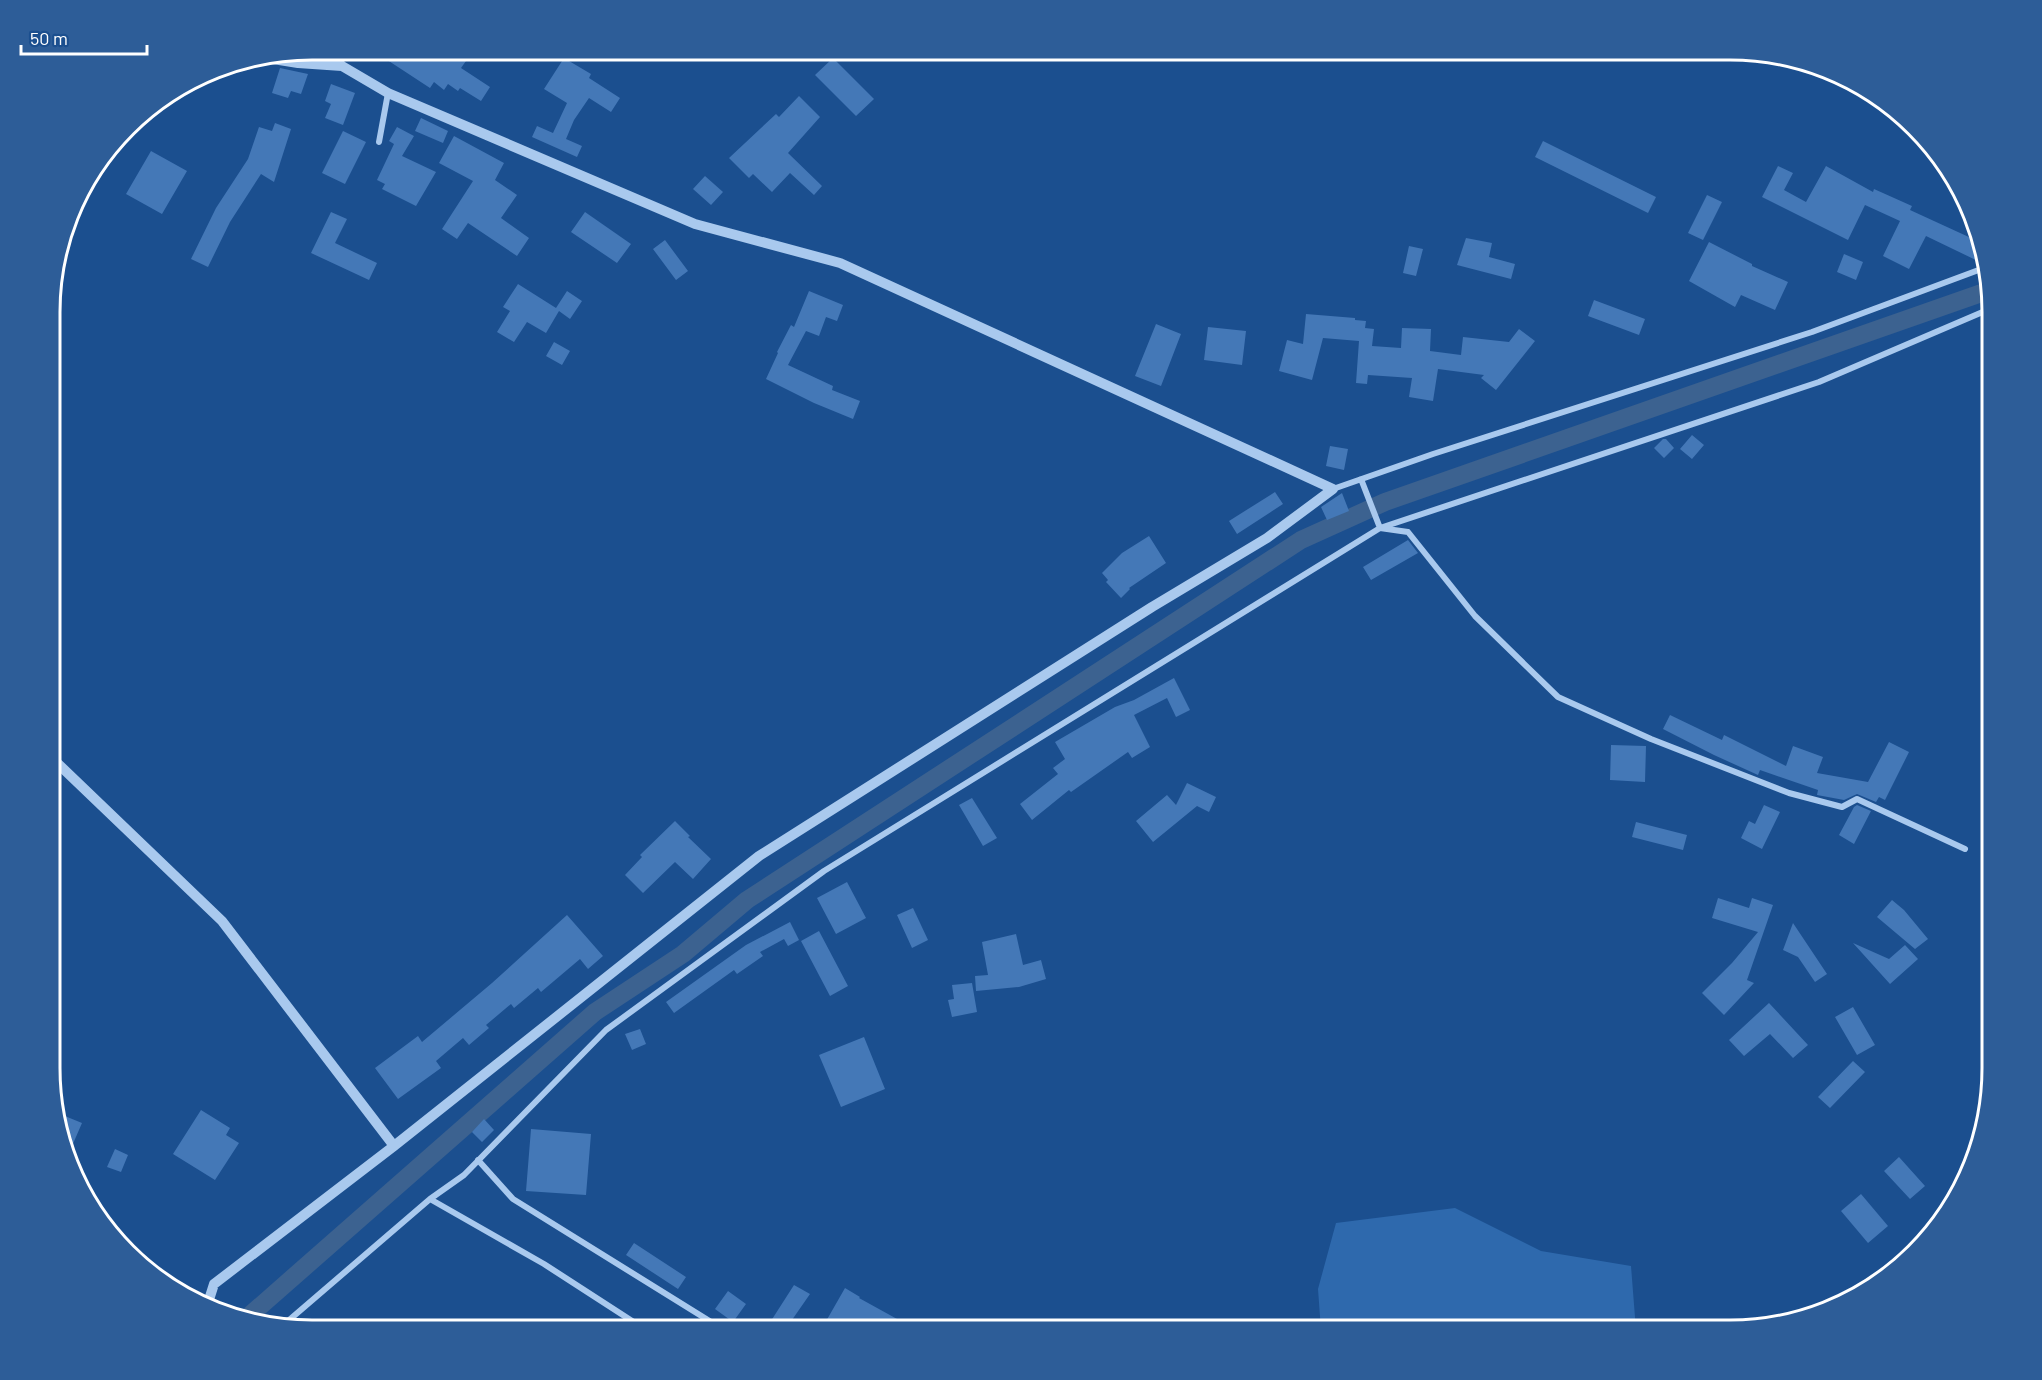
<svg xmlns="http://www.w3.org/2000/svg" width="2042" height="1380" font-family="Barlow,sans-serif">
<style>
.green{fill:#2e69ad}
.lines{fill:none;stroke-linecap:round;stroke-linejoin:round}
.canal{stroke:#3c6290;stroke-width:18}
.building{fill:#4478b7}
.minor{stroke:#a9c9ee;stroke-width:6}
.tertiary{stroke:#a9c9ee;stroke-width:10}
.rim{fill:none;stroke:#fff;stroke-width:3}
</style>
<rect width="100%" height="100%" fill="#1b4f8f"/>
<path class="green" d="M1455 1208 1541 1251 1631 1266 1636 1330H1321L1318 1289 1336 1223Z"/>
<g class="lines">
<path class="canal" d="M247 1320 249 1316 595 1012 683 954 747 900 1301 540 1385 502 1990 290"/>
</g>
<path class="building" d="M372 50H451L466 61 461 68 490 87 481 101 460 88 458 91 448 84 444 90 434 82 430 88Z
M564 58 591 74 589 78 620 98 611 112 589 98 574 120 566 139 582 146 577 157 532 137 537 126 553 133 567 103 544 89Z
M833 58 874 99 856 116 815 75Z
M280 68 308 74 301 94 291 91 288 98 272 93Z
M331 84 355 93 343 125 325 118 331 104 325 101Z
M799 96 820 117 788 153 822 186 814 195 790 173 772 192 753 174 749 178 729 158 776 114 779 117Z
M421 118 448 131 443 143 415 131Z
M275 123 291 129 274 182 261 174 230 222 208 267 191 259 216 208 248 159 259 127 272 131Z
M397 127 414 136 402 156 436 172 416 206 382 189 385 184 377 180 394 144 389 141Z
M343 131 366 142 345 184 322 173Z
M454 136 504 163 495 180 517 195 501 218 529 238 517 256 468 223 457 239 442 229 473 181 439 163Z
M1543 141 1656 197 1648 213 1535 157Z
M151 151 187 171 162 214 126 194Z
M1778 166 1793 173 1784 190 1806 202 1826 166 1873 192 1874 189 1912 206 1910 210 1971 238 1973 234 1982 263 1926 236 1909 269 1883 256 1900 221 1865 205 1848 240 1762 197Z
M705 176 723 192 711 205 693 189Z
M1707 195 1722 202 1703 240 1688 233Z
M331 212 347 219 335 243 377 263 369 280 311 253Z
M585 212 631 244 617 263 571 232Z
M1466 238 1492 243 1489 257 1515 264 1511 279 1457 265Z
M665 240 688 271 676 280 653 249Z
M1709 242 1752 264V266L1788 282 1775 310 1741 295 1735 307 1689 281Z
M1409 246 1423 249 1416 276 1403 273Z
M1844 254 1863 262 1856 280 1837 272Z
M518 284 556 308 567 291 582 301 570 319 559 311 546 333 527 322 514 342 497 332 510 311 503 307Z
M809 291 843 305 837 321 826 317 819 336 806 331 788 365 833 386 832 390 860 401 853 419 814 403 766 379 778 353 777 352 791 325 794 327Z
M1594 300 1645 319 1639 335 1588 316Z
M1306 314 1355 318V320L1366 321 1365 328 1374 329 1372 346 1401 348 1402 328 1431 329 1430 351 1461 355 1463 337 1509 342 1519 329 1535 341 1496 390 1481 378 1484 375 1438 369 1433 401 1409 397 1412 378 1368 375 1367 384 1356 383 1359 341 1323 338 1312 380 1279 371 1287 340 1303 344Z
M1156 324 1181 334 1161 386 1135 376Z
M1208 327 1246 331 1242 365 1204 360Z
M554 342 570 351 562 365 546 356Z
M1692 435 1704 445 1692 459 1680 449Z
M1663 439H1666L1674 448 1664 458 1654 448Z
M1330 446 1348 449 1344 470 1326 466Z
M1275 492 1283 504 1237 534 1229 521Z
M1342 493 1349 511 1327 520 1321 507Z
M1149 536 1166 563 1129 588 1130 589 1121 598 1106 582 1108 580 1102 573 1122 553Z
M1408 540 1418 553 1371 580 1363 567Z
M1174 678 1190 710 1176 717 1167 698 1134 715 1150 747 1132 758 1128 752 1071 792 1069 790 1032 820 1020 804 1058 774 1053 768 1065 759 1055 742 1115 707 1134 700Z
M1670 715 1722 740 1724 735 1786 766 1793 746 1823 757 1817 773 1868 782 1889 742 1909 752 1885 800 1879 797 1876 802 1857 794 1844 800 1817 795 1818 790 1760 770 1758 775 1714 755 1663 729Z
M1611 745 1646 746 1645 782 1610 780Z
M1187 783 1216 797 1209 812 1197 806 1153 842 1136 821 1167 795 1176 805Z
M972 798 997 838 983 846 959 805Z
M1764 805 1780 812 1762 849 1741 838 1749 821 1755 824Z
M1857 805 1871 811 1854 844 1839 835 1854 807Z
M675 821 690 836 688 837 711 859 693 879 675 862 643 893 625 875 642 857 640 855Z
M1636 822 1687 835 1683 850 1632 837Z
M847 882 866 918 836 934 817 898Z
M1718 898 1749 908 1752 898 1773 905 1747 980 1754 983 1724 1015 1702 993 1732 963 1758 932 1712 918Z
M1892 900 1904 910 1928 939 1915 949 1877 917Z
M913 908 928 940 912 948 897 915Z
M567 915 603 956 588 969 580 959 541 992 538 988 514 1008 511 1004 486 1025 489 1028 469 1045 463 1038 436 1061 441 1068 398 1099 375 1068 418 1036 422 1042 492 983Z
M790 922 799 940 788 946 784 939 760 952 763 956 737 974 734 970 674 1013 666 1002 746 945Z
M1793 923 1827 974 1815 982 1798 957 1783 950Z
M819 931 848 986 830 996 801 941Z
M1016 934 1023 965 1041 960 1046 979 1019 987 976 991 975 976 988 975 982 942Z
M1853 943 1889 959 1905 945 1918 959 1890 984Z
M972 983 977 1012 952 1017 948 1000 954 999 952 985Z
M1769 1003 1808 1045 1793 1058 1770 1034 1744 1056 1729 1040Z
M1853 1007 1875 1045 1857 1055 1835 1017Z
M640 1029 646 1044 632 1050 625 1034Z
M864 1037 885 1089 841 1107 819 1055Z
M1853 1061 1865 1072 1830 1108 1818 1097Z
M201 1110 230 1128 226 1135 239 1143 215 1180 173 1154Z
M55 1112 82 1123 69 1153Z
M484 1119 494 1130 482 1142 472 1132Z
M531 1129 591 1134 586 1195 526 1191Z
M115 1149 128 1155 121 1172 107 1167Z
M1899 1157 1925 1186 1910 1199 1884 1171Z
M1861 1194 1888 1226 1868 1243 1841 1211Z
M634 1243 686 1277 678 1289 626 1255Z
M794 1285 810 1294 785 1330H779L769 1324Z
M845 1288 860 1297 859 1298 917 1330H821Z
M728 1291 746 1304 733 1322 715 1309Z"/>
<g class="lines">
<path class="minor" d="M379 142 388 93
M1361 479 1380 528 1408 532 1475 616 1558 697 1651 739 1789 793 1842 807 1857 799 1965 849
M1333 489 1433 454 1812 332 1984 268
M478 1160 513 1199 724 1330
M430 1199 464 1175 606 1030 824 871 1380 528 1819 382 1992 308
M281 1327 430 1199 544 1264 646 1330"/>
<path class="tertiary" d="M326 50 342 66
M52 758 222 921 394 1146
M207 1306 214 1284 394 1146 759 856 1152 607 1267 538 1333 489 840 263 695 224 388 93 342 66 298 63 267 58"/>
</g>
<path d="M0 0H2042V1380H0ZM312 60H1730A252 252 0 0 1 1982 312V1068A252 252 0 0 1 1730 1320H312A252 252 0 0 1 60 1068V312A252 252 0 0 1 312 60Z" fill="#2d5d98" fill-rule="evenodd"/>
<path class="rim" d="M312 60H1730A252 252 0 0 1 1982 312V1068A252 252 0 0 1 1730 1320H312A252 252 0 0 1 60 1068V312A252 252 0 0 1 312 60Z"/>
<path d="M21 45v9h126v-9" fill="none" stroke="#ffffff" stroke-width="3"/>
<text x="30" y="45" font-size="18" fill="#ffffff" stroke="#1b4f8f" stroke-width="4.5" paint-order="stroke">50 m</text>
</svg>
